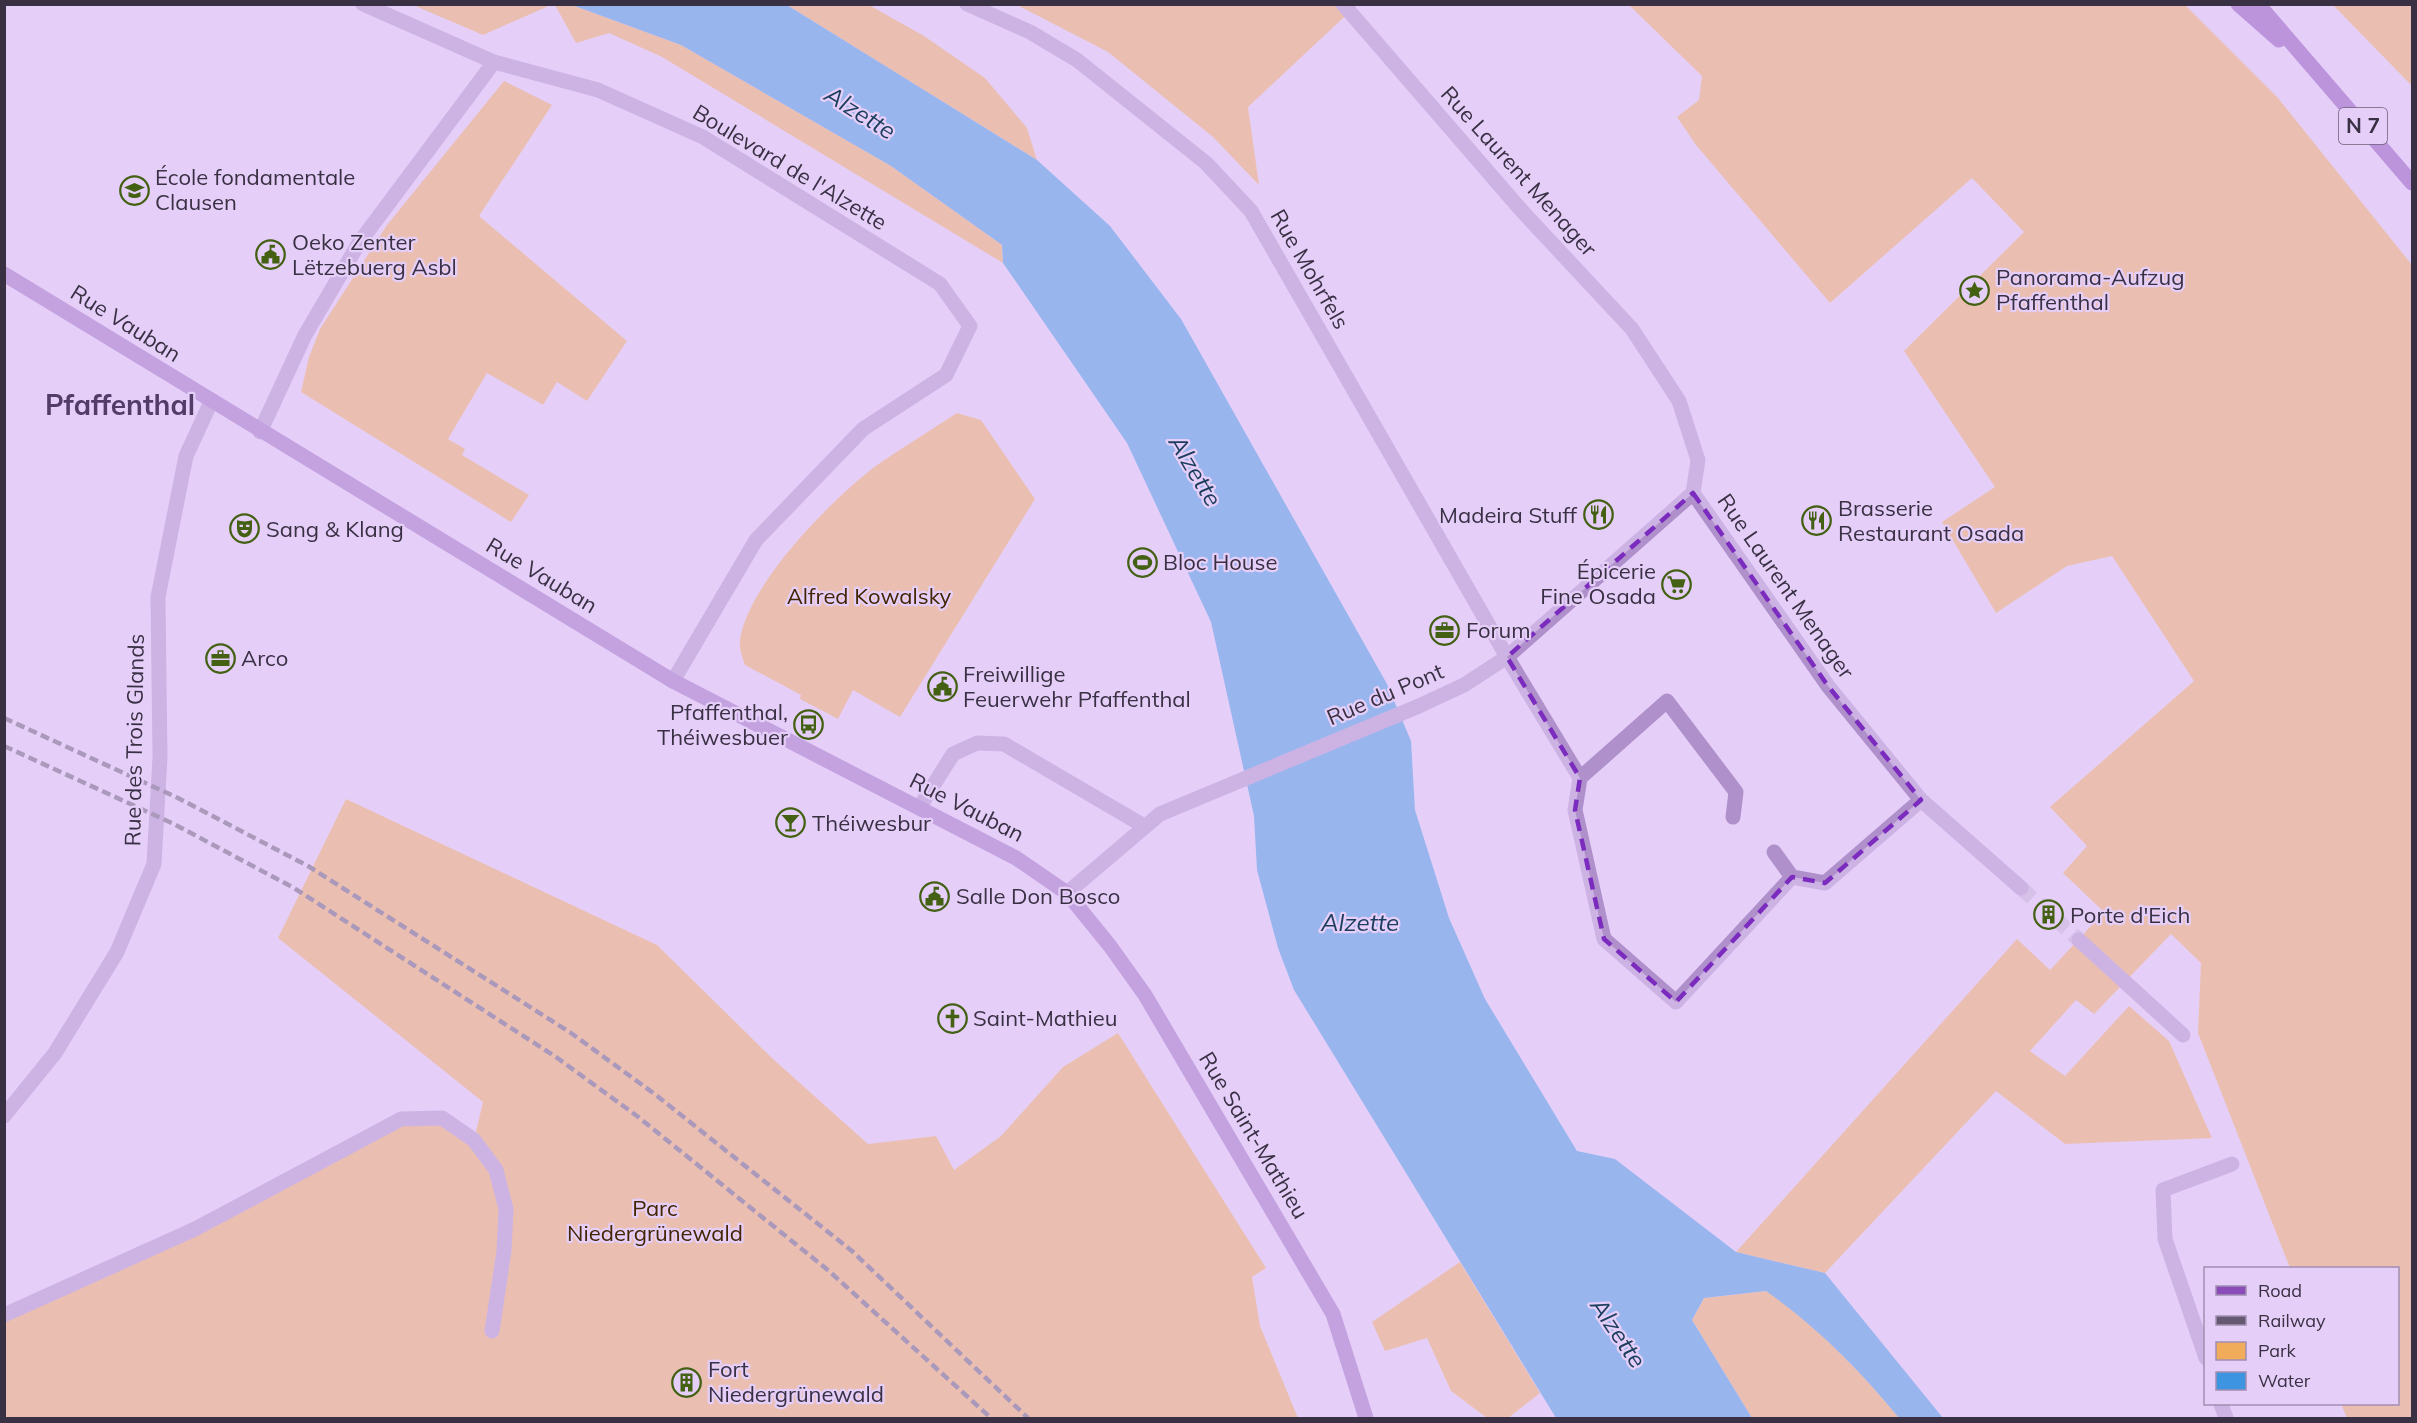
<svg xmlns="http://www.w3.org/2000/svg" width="2417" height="1423" font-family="Mulish,sans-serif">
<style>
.green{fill:#f0ab5b}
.water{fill:#3d94e0}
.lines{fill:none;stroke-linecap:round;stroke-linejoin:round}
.street-tunnel{stroke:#c3afd5;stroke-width:15;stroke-dasharray:15 8;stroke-linecap:butt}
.lane{stroke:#b090cb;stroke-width:15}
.street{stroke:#b090cb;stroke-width:15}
.secondary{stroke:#9b6ac1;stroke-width:15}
.primary{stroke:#8b4cb9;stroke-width:15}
.rail{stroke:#655872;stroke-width:4.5;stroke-dasharray:9 4.5;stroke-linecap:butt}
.marked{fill:none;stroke:#7b2cbf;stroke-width:4.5;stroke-dasharray:12 8;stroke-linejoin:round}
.labels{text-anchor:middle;stroke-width:4.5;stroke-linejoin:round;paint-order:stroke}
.shield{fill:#e5cff9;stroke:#6d607a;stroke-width:1.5}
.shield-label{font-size:21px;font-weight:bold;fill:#3a3044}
.street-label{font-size:22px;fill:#3a3044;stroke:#e5cff9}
.poi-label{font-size:22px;fill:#3a3044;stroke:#e5cff9;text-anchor:start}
.park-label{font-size:22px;fill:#432500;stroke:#e5cff9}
.water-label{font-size:24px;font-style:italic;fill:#1c3e5e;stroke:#e5cff9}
.district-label{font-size:28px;font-weight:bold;fill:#543c68;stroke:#e5cff9}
</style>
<rect width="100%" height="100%" fill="#e5cff9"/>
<path class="green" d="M413 5 550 4 551 5 483 35Z
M555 5H572L681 45 891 166 1002 245 1003 263 662 57 609 33 576 43Z
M787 5H869L924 36 985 78 1027 128 1037 160Z
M1017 5H1357L1248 107 1259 185 1213 137 1108 52Z
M1629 5H2185L2278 98 2412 265V1418H2347L2341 1404H2398V1268H2290L2198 1033 2201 963 2171 934 2094 1014 2076 1000 2030 1051 2065 1076 2129 1006 2169 1041 2212 1138 2065 1144 1996 1091 1825 1273 1736 1252 2017 939 2050 970 2104 912 2063 873 2087 846 2050 807 2194 681 2112 556 2067 566 1996 613 1942 522 1995 487 1904 351 2024 232 1972 178 1830 303 1696 145 1677 117 1699 100 1702 76Z
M2333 5H2412V86Z
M504 81 552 105 479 216 627 341 587 401 557 382 543 405 487 373 448 439 465 449 462 455 529 495 511 522 301 392 309 357 320 329 387 225Z
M957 413 981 420 1035 499 900 717 853 690 838 719 800 699 801 695 745 665C741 654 738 645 741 634 754 578 832 499 877 465 903 447 931 430 957 413Z
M346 799 657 945 773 1059 868 1144 936 1136 954 1170 1001 1136 1063 1067 1118 1033 1266 1268 1252 1277 1260 1326 1298 1418H5L4 1315 401 1119 442 1118 474 1140 483 1102 278 938Z
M1460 1262 1540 1393 1508 1418H1487L1451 1391 1427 1338 1385 1351 1372 1322Z
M1767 1291C1817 1327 1860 1370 1899 1418H1752L1692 1320 1704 1298Z"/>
<path class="water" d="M572 5H787L1037 160 1110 226 1181 319 1387 684 1411 741 1415 810 1449 918 1485 999 1577 1151 1615 1159 1736 1252 1825 1273 1943 1418H1899C1860 1370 1817 1327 1766 1291L1704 1298 1692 1320 1752 1418H1556L1294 990 1278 948 1257 870 1254 816 1211 622 1127 443 1003 263 1002 245 891 166 681 45Z"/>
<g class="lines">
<path class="street-tunnel" d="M2021 888 2079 940"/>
<path class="lane" d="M4 1315 195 1229 401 1119 442 1118 474 1140 496 1170 506 1209 504 1251 492 1331"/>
<path class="street" d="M363 4 494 62 598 90 703 137 940 284 970 326 946 375 863 429 756 540 673 681
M967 4 1030 32 1077 60 1206 163 1251 211 1507 657 1580 778 1575 810 1604 939 1676 1002 1792 877
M1343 4 1522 211 1632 329 1679 401 1698 460 1693 493 1828 686 1921 800 2021 888
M260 432 305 335 359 243 494 62
M1580 778 1667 701 1736 792 1733 817
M919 808 953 754 977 743 1004 744 1144 826
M1774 852 1792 877 1825 883 1921 800
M1067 893 1160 814 1419 706 1464 685 1507 657 1693 493
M2079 940 2183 1035
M4 1116 55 1053 117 952 154 864 160 757 158 597 186 456 211 402
M2206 1358 2165 1239 2163 1190 2232 1164
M2221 1404 2226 1418"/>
<path class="secondary" d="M4 274 673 681 1016 858 1067 893 1110 946 1145 995 1333 1314 1366 1418"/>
<path class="primary" d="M2238 4 2279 40
M2258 4 2412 183"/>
<path class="rail" d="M4 718 178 798 308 866 571 1033 656 1095 852 1251 1028 1418
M4 746 174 824 294 888 556 1057 637 1116 829 1271 991 1418"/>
</g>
<path d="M0 0H2417V1423H0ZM1693 493 1828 686 1921 800 1825 883 1792 877 1676 1002 1604 939 1575 810 1580 778 1507 657Z" fill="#e5cff9" fill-opacity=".55" fill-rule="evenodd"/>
<path class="marked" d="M1693 493 1828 686 1921 800 1825 883 1792 877 1676 1002 1604 939 1575 810 1580 778 1507 657Z"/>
<defs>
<symbol id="school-ring" viewBox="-11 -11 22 22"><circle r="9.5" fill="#e5cff9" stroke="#436013" stroke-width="1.5"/><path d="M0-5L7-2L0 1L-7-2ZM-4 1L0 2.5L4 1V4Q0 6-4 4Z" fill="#436013"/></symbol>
<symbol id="civic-ring" viewBox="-11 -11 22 22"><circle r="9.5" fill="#e5cff9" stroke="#436013" stroke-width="1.5"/><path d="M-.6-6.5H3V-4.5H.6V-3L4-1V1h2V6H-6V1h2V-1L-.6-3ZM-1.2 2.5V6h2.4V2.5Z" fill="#436013"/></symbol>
<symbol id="sight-ring" viewBox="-11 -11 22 22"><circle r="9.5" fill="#e5cff9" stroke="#436013" stroke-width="1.5"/><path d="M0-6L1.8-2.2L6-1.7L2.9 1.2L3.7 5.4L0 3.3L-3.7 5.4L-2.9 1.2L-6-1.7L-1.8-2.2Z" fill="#436013"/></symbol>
<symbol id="restaurant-ring" viewBox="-11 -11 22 22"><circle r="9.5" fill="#e5cff9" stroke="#436013" stroke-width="1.5"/><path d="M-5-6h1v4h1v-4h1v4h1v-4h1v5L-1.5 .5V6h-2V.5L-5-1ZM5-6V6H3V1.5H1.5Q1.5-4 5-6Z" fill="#436013"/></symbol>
<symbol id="theatre-ring" viewBox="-11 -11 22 22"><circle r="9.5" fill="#e5cff9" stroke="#436013" stroke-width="1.5"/><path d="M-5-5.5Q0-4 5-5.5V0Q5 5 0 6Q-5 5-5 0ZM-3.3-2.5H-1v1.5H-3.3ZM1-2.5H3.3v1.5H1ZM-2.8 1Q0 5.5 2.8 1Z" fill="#436013"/></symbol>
<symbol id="stadium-ring" viewBox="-11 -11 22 22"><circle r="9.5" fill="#e5cff9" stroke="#436013" stroke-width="1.5"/><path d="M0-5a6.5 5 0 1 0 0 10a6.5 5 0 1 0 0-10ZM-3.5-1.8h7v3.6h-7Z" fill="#436013"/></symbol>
<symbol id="supermarket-ring" viewBox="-11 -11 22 22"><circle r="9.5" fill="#e5cff9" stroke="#436013" stroke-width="1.5"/><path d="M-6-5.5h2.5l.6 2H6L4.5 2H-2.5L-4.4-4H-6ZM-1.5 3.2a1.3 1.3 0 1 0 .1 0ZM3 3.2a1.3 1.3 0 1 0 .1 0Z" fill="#436013"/></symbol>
<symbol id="office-ring" viewBox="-11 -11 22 22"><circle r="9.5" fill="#e5cff9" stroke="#436013" stroke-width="1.5"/><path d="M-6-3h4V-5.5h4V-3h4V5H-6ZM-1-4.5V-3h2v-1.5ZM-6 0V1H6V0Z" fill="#436013"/></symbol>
<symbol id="bus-ring" viewBox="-11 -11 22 22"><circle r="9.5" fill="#e5cff9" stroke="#436013" stroke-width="1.5"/><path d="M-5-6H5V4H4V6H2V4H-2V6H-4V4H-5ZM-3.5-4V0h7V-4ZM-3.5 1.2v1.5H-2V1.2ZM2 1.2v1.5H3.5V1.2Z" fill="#436013"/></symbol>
<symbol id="bar-ring" viewBox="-11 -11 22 22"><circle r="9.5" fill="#e5cff9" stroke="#436013" stroke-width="1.5"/><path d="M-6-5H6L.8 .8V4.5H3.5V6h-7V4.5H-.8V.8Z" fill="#436013"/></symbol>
<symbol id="building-ring" viewBox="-11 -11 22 22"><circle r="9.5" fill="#e5cff9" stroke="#436013" stroke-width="1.5"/><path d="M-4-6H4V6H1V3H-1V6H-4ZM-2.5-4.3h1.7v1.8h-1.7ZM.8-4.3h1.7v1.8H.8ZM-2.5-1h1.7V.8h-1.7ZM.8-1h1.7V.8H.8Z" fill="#436013"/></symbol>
<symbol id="church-ring" viewBox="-11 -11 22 22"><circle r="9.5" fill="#e5cff9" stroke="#436013" stroke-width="1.5"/><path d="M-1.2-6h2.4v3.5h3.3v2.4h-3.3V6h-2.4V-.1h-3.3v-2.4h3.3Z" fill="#436013"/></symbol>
</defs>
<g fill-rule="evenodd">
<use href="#school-ring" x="118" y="174" width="33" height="33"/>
<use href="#civic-ring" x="254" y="238" width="33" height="33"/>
<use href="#sight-ring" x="1958" y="274" width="33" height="33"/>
<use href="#restaurant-ring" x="1582" y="498" width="33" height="33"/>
<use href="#restaurant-ring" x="1800" y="504" width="33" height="33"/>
<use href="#theatre-ring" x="228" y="512" width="33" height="33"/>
<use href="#stadium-ring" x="1126" y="546" width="33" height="33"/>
<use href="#supermarket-ring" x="1660" y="568" width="33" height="33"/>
<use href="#office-ring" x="1428" y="614" width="33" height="33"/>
<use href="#office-ring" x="204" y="642" width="33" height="33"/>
<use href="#civic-ring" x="926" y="670" width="33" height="33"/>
<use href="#bus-ring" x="792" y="708" width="33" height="33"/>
<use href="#bar-ring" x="774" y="806" width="33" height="33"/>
<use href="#civic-ring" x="918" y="880" width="33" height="33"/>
<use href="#building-ring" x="2032" y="898" width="33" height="33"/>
<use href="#church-ring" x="936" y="1002" width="33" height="33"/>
<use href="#building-ring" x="670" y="1366" width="33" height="33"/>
</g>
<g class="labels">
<rect class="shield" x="2339" y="108" width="48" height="36" rx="4.5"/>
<g class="shield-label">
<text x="2363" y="133">N 7</text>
</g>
<g class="street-label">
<text transform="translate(790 167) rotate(31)" y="8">Boulevard de l'Alzette</text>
<text transform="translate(1519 171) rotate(48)" y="8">Rue Laurent Menager</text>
<text transform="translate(1310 269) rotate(60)" y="8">Rue Mohrfels</text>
<text transform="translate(126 323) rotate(32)" y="8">Rue Vauban</text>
<text transform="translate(542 575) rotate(31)" y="8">Rue Vauban</text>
<text transform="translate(1786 586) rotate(55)" y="8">Rue Laurent Menager</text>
<text transform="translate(1385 694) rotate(-23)" y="8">Rue du Pont</text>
<text transform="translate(134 740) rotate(-89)" y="8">Rue des Trois Glands</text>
<text transform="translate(967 807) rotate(27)" y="8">Rue Vauban</text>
<text transform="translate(1254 1135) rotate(59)" y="8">Rue Saint-Mathieu</text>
</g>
<g class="poi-label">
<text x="155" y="185">École fondamentale<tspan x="155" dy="25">Clausen</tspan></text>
<text x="292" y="250">Oeko Zenter<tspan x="292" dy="25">Lëtzebuerg Asbl</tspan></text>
<text x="1996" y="285">Panorama-Aufzug<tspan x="1996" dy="25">Pfaffenthal</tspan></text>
<text x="1838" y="516">Brasserie<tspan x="1838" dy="25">Restaurant Osada</tspan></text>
<text x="1577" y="523" text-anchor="end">Madeira Stuff</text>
<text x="266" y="537">Sang &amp; Klang</text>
<text x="1163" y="570">Bloc House</text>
<text x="1656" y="579" text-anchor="end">Épicerie<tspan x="1656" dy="25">Fine Osada</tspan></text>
<text x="1466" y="638">Forum</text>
<text x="241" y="666">Arco</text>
<text x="963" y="682">Freiwillige<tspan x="963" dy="25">Feuerwehr Pfaffenthal</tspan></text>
<text x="788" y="720" text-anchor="end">Pfaffenthal,<tspan x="788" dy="25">Théiwesbuer</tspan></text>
<text x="812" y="831">Théiwesbur</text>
<text x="956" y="904">Salle Don Bosco</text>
<text x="2070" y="923">Porte d'Eich</text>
<text x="973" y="1026">Saint-Mathieu</text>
<text x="708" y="1377">Fort<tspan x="708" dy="25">Niedergrünewald</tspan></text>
</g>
<g class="park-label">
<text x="869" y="604">Alfred Kowalsky</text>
<text x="655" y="1216">Parc<tspan x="655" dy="25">Niedergrünewald</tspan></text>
</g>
<g class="water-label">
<text transform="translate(860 113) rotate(32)" y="8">Alzette</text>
<text transform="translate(1195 471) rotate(59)" y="8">Alzette</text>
<text x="1360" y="931">Alzette</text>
<text transform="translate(1618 1333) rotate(56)" y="8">Alzette</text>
</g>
<g class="district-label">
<text x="120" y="415">Pfaffenthal</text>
</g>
</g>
<rect width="2417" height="1423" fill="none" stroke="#3a3044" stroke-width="12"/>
<rect x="2204" y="1267" width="195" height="138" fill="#e5cff9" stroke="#a18fb1" stroke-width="1.5"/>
<rect x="2216" y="1286" width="30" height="9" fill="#8b4cb9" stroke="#a18fb1" stroke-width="1.5"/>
<text x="2258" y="1297" font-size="18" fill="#3a3044">Road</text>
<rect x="2216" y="1316" width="30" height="9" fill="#655872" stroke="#a18fb1" stroke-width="1.5"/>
<text x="2258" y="1327" font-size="18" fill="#3a3044">Railway</text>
<rect x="2216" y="1342" width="30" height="18" fill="#f0ab5b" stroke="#a18fb1" stroke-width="1.5"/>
<text x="2258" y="1357" font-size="18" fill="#3a3044">Park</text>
<rect x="2216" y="1372" width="30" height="18" fill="#3d94e0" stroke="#a18fb1" stroke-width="1.5"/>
<text x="2258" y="1387" font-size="18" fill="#3a3044">Water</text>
</svg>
